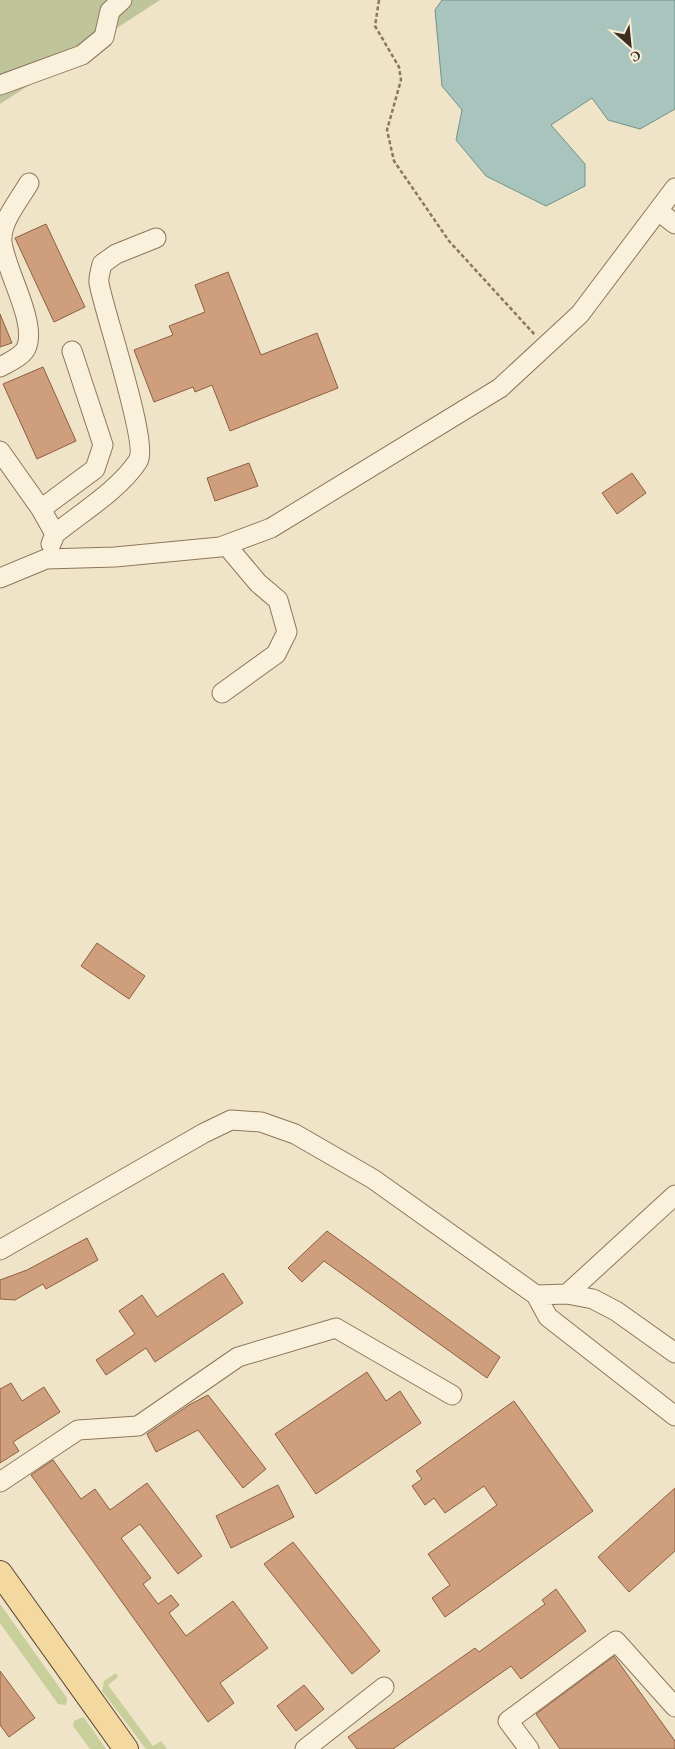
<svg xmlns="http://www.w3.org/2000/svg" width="675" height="1749" font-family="Spectral,serif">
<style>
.green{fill:#c9cf9b}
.cemetery{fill:#bfc49a}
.water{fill:#a9c4bc;stroke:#6f938a}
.building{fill:#cf9f7d;stroke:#8d5f41}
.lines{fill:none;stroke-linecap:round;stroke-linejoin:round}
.minor-casing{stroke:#8d765c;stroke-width:21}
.major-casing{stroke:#5b4430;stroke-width:26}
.path{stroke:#8d765c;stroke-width:2.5;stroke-dasharray:4 2.5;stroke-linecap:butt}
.minor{stroke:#faf1dc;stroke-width:19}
.major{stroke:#f3d9a0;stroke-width:24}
</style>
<rect width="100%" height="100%" fill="#f0e4c8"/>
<path class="green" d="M0 1604 67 1698 66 1705 58 1704 0 1623Z
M116 1673 118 1677 108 1685 153 1746 161 1741 167 1749H146L102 1691 104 1681Z
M83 1717 85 1719 106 1749H90L73 1726 74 1721Z"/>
<path class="cemetery" d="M0 0H160L0 104Z"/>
<path class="water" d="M442 0H675V109L640 129 608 120 592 98 551 125 585 164V186L546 206 486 176 456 140 462 110 442 86 435 10Z"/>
<path class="building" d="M46 224 85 307 54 322 15 238Z
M228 272 261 355 317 333 338 388 230 431 212 385 195 392 193 387 154 402 134 350 173 335 169 326 205 312 195 285Z
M0 314 12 343 0 347Z
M43 367 76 441 37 459 3 384Z
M249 463 258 486 215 501 207 478Z
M632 473 646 493 617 514 602 493Z
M97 943 145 976 129 999 81 966Z
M327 1231 500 1357 487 1378 324 1261 302 1282 288 1268Z
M87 1238 98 1260 46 1289 43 1284 15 1300 0 1299V1280L27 1270Z
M223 1273 243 1303 155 1362 146 1348 106 1375 96 1360 135 1334 119 1311 142 1295 157 1317Z
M367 1372 386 1401 400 1391 421 1423 316 1494 275 1434Z
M11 1383 22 1401 44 1387 60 1412 13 1442 19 1451 0 1463V1389Z
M208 1395 266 1469 243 1488 198 1430 156 1452 147 1434 189 1405Z
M514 1401 593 1511 445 1617 432 1598 450 1585 428 1554 497 1505 484 1486 445 1513 434 1498 425 1505 412 1486 422 1479 416 1471Z
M53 1460 81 1499 95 1489 110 1510 147 1483 202 1556 178 1574 140 1524 121 1538 151 1578 143 1584 158 1604 171 1595 179 1605 169 1613 186 1636 233 1601 268 1648 220 1683 234 1703 208 1722 31 1475Z
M278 1485 294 1517 231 1548 216 1516Z
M675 1488V1551L629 1592 598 1557Z
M293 1542 380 1651 352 1674 264 1564Z
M556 1589 586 1631 521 1679 511 1666 393 1749H357L348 1737 475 1648 479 1652 545 1604 542 1600Z
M614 1656 675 1741V1749H560L536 1714Z
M0 1671 35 1718 9 1737 0 1725Z
M304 1685 324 1709 296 1731 277 1706Z"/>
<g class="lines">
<defs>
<path id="minor" d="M0 85 82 55 104 37 110 11 122 0
M658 211 675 224
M0 367C9 362 24 356 27 346 36 320 5 269 2 242 0 222 20 199 29 183
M0 451 41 509
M55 534C81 513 120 489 138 461 149 443 104 312 99 283 98 277 101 270 102 264L116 254 156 238
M51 544 55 534 41 509 95 469 103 445 72 351
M0 578 46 559 115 557 220 547 271 528 500 388 580 314 675 188
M222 693 276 654 287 632 278 600 258 583 226 545
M0 1250 204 1133 231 1120 261 1122 295 1134 373 1179 536 1295 548 1317 675 1416
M567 1294 593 1299 616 1311 675 1353
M536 1295 567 1294 675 1195
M0 1482 78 1430 138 1426 238 1357 336 1328 452 1395
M305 1749 384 1687
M529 1749 508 1721 616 1641 675 1707"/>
<path id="major" d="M0 1573 126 1749"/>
</defs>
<use href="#minor" class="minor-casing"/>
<use href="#major" class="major-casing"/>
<path class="path" d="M379 0 375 26 399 67 401 80 387 130 394 161 449 241 535 335"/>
<use href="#minor" class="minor"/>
<use href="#major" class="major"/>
</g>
<g transform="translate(630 45) rotate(153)" stroke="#f7eed8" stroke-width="4" paint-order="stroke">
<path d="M0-4L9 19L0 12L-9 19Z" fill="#3d2e20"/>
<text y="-8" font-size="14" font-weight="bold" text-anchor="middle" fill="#3d2e20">С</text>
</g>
</svg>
